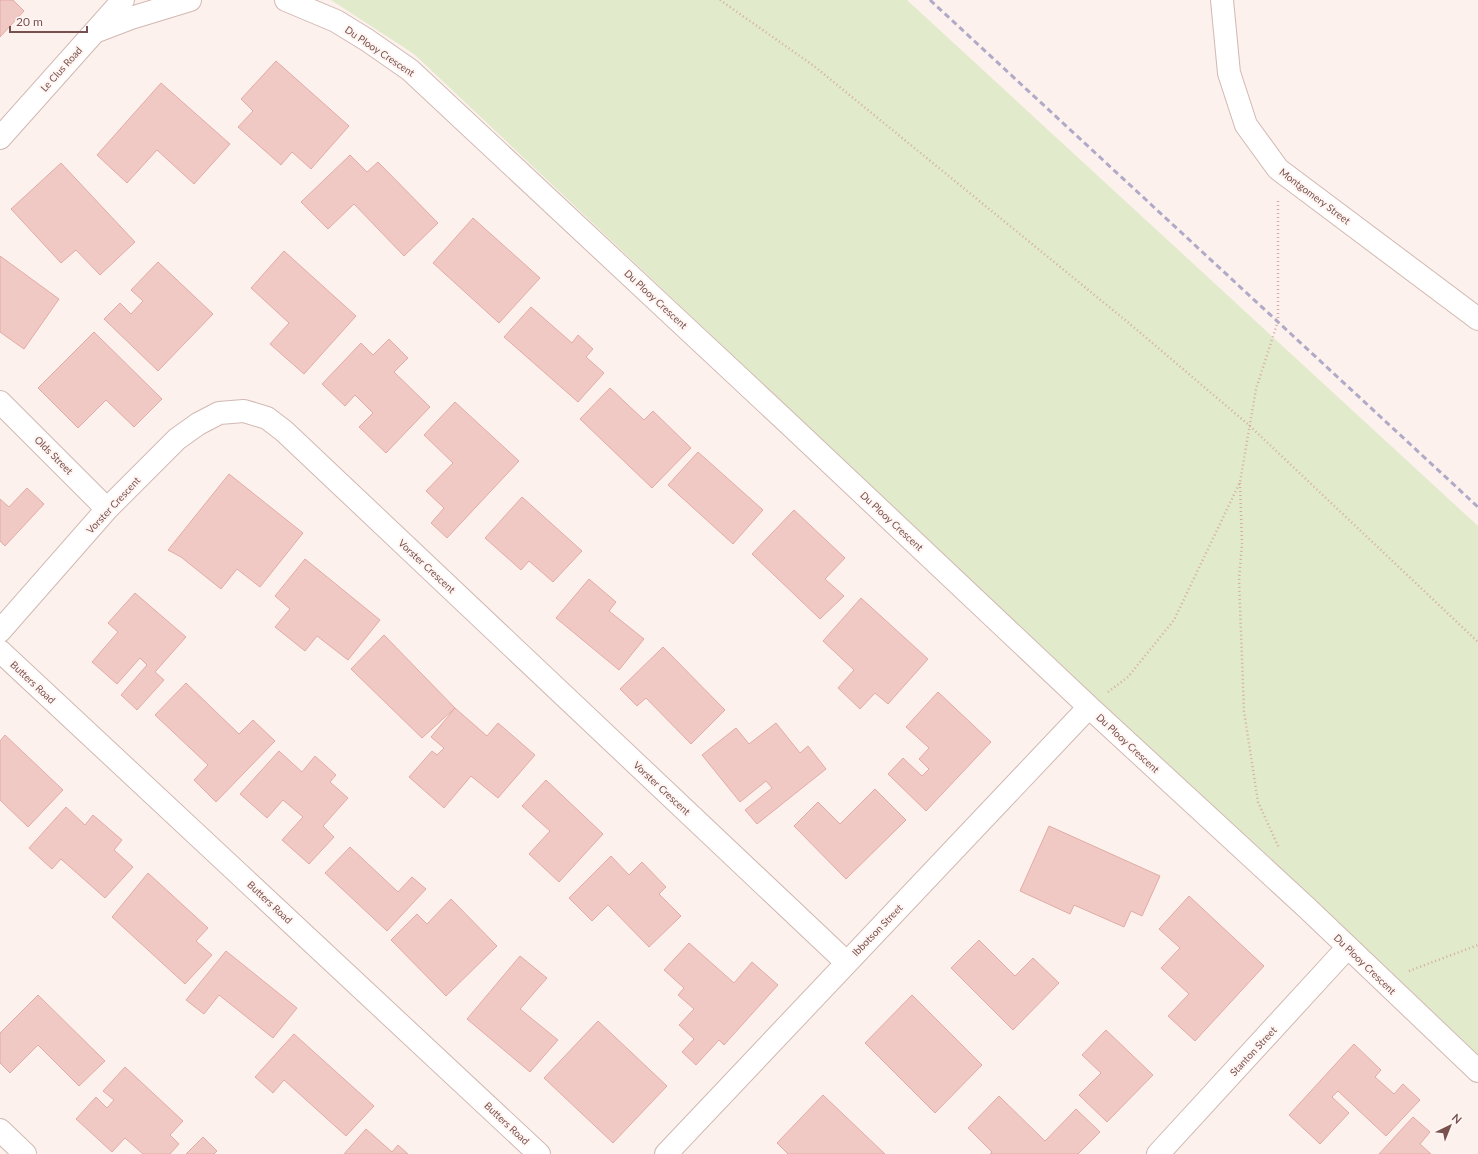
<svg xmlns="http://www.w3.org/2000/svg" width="1478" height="1154" font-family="Lato,sans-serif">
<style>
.green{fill:#e1eaca}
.building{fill:#f1c9c4;stroke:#e3aaa5}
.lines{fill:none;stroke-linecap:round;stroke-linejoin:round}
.minor-casing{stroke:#d2b8b3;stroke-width:24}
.path{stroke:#d7aba6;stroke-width:2.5;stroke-dasharray:1 3;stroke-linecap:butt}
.minor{stroke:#fff;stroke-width:22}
.rail{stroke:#b0a9c7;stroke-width:3;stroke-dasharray:6 4;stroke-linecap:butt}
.labels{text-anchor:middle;stroke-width:4;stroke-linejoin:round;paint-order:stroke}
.street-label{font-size:10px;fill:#78514e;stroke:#fff6f3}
</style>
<rect width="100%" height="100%" fill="#fcf1ec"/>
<path class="green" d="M331 0H907L1478 526V1060L414 54Z"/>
<path class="building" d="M0 0H13L24 11 0 37Z
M276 61 349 126 311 169 292 152 281 165 238 127 253 111 241 99Z
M161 83 230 144 194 184 157 150 127 183 97 155Z
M350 155 367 172 378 162 438 223 404 256 354 204 328 229 301 202Z
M61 163 135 242 100 275 76 250 61 263 11 209Z
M473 218 540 278 499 323 433 263Z
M284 251 356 316 304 374 270 344 289 323 251 288Z
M0 256 59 299 24 349 0 332Z
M158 262 213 314 158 371 104 319 120 303 131 314 143 301 131 290Z
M531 307 572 343 578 335 593 349 586 357 604 373 578 402 504 337Z
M94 332 162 399 134 427 106 400 78 428 38 388Z
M389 339 408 358 394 372 430 407 386 453 359 427 373 413 355 395 345 406 322 384 361 343 373 355Z
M610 388 644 420 653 411 691 448 652 488 580 419Z
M455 402 519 461 447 538 431 523 444 508 426 491 453 463 424 435Z
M698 452 763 510 733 544 668 485Z
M229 474 303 533 260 587 237 569 221 589 181 557 168 550Z
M27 488 44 504 5 546 0 541V499L9 507Z
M522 497 582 551 553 582 529 561 521 570 485 538Z
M794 510 845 558 825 579 844 596 820 619 752 554Z
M305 559 380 620 348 660 317 636 305 651 275 627 290 609 275 596Z
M589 579 616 602 609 611 644 639 619 670 556 618Z
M135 593 186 637 155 672 164 680 137 710 121 695 147 665 140 658 117 684 92 662 118 632 108 623Z
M861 598 928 659 888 704 875 693 860 709 838 688 854 670 823 641Z
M384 635 455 708 422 738 351 669Z
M663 647 725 710 691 744 646 698 637 706 620 689Z
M186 683 239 734 253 720 275 741 216 802 194 780 208 765 155 715Z
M938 692 991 742 926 811 888 774 903 758 922 776 929 769 919 759 929 748 906 727Z
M455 708 487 736 498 723 535 755 498 798 471 776 444 808 409 777 432 751 437 755 444 748 431 737Z
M776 723 800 753 808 746 826 769 757 824 745 810 772 788 766 781 740 802 702 755 736 728 749 744Z
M5 735 63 790 28 827 0 800V741Z
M279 751 302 772 315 756 336 775 330 782 348 798 323 826 334 837 309 864 282 840 303 817 283 800 267 818 240 794Z
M546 780 603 834 559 882 529 854 550 831 522 806Z
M875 789 906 820 846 879 794 826 818 802 840 824Z
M66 807 85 825 93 815 122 840 114 850 133 867 105 898 61 859 52 869 29 848Z
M1049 826 1160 876 1142 916 1131 911 1124 927 1074 905 1070 914 1020 891Z
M350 847 398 892 412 877 426 889 387 931 325 873Z
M611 856 629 875 642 862 666 887 659 894 681 916 649 947 608 905 592 921 569 898Z
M148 873 208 928 196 941 212 955 185 984 112 917Z
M1189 896 1264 966 1195 1041 1168 1016 1189 994 1161 968 1180 948 1159 929Z
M451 899 497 946 446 996 391 940 417 914 427 924Z
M979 940 1015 976 1033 958 1059 983 1013 1030 951 968Z
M689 943 734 983 752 962 778 985 724 1045 719 1040 696 1065 682 1052 694 1039 679 1025 694 1009 678 995 684 988 664 970Z
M226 951 297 1008 273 1038 219 995 204 1014 186 1000Z
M520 956 547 978 520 1009 558 1040 530 1072 467 1019Z
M38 995 105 1061 79 1086 38 1045 10 1073 0 1063V1033Z
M912 995 982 1065 935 1113 865 1043Z
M598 1021 667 1086 613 1143 544 1078Z
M1106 1030 1153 1075 1107 1122 1079 1095 1101 1073 1082 1055Z
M294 1034 374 1106 346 1136 284 1080 273 1093 255 1077Z
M1354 1044 1381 1070 1375 1077 1394 1094 1403 1084 1420 1100 1386 1136 1338 1091 1332 1097 1349 1113 1320 1144 1289 1115Z
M125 1067 183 1121 170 1135 179 1144 170 1154H143L125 1138 112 1152 76 1119 96 1097 107 1108 114 1100 103 1091Z
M823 1095 885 1154H788L777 1143Z
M999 1096 1045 1141 1076 1109 1100 1132 1078 1154H990L992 1152 968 1128Z
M1413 1117 1430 1132 1420 1144 1431 1154H1379Z
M366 1129 392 1152 398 1145 408 1154H344Z
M203 1137 217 1151 214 1154H186Z"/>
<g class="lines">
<defs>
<path id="minor" d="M286 0 336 21 367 40 410 70 789 424 1089 707 1307 908 1478 1071
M1222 0 1229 73 1246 125 1278 169 1478 319
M97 31 131 18 190 0
M0 138 123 0
M0 402 107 509
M0 631 107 509 177 439 198 424 219 413 244 411 267 418 284 431 846 962
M0 651 539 1154
M0 1130 25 1154
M666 1154 1089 707
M1158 1154 1348 947"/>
</defs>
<use href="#minor" class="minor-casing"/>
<path class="path" d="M720 0 814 66 1130 324 1250 426 1478 642
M1240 483 1242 543 1239 580 1244 711 1258 802 1279 848
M1108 692 1128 677 1174 620 1240 482 1256 389 1278 321V199
M1409 971 1478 945"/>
<use href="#minor" class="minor"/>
<path class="rail" d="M930 0 1478 507"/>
</g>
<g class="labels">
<g class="street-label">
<text transform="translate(380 51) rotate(34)" y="4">Du Plooy Crescent</text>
<text transform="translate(61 69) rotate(-48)" y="4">Le Clus Road</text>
<text transform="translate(1315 196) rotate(37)" y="4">Montgomery Street</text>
<text transform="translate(656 299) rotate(43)" y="4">Du Plooy Crescent</text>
<text transform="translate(54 455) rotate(45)" y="4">Olds Street</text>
<text transform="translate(113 505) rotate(-47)" y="4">Vorster Crescent</text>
<text transform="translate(892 521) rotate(43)" y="4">Du Plooy Crescent</text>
<text transform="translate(427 566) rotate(43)" y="4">Vorster Crescent</text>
<text transform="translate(33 682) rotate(43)" y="4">Butters Road</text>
<text transform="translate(1128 743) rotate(43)" y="4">Du Plooy Crescent</text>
<text transform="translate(662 788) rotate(43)" y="4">Vorster Crescent</text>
<text transform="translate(270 902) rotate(43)" y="4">Butters Road</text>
<text transform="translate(877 930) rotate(-46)" y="4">Ibbotson Street</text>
<text transform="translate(1365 964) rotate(44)" y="4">Du Plooy Crescent</text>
<text transform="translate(1253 1051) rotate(-47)" y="4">Stanton Street</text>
<text transform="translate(507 1123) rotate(43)" y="4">Butters Road</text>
</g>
</g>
<g transform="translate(1450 1126) rotate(43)" stroke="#fff6f3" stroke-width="3" paint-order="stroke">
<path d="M0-3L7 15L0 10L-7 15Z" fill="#78514e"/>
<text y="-6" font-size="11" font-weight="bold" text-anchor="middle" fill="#78514e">N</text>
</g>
<path d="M10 26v6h77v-6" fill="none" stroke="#78514e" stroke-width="2"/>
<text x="16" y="26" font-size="12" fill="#78514e" stroke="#fff6f3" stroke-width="3" paint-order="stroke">20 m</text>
</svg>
